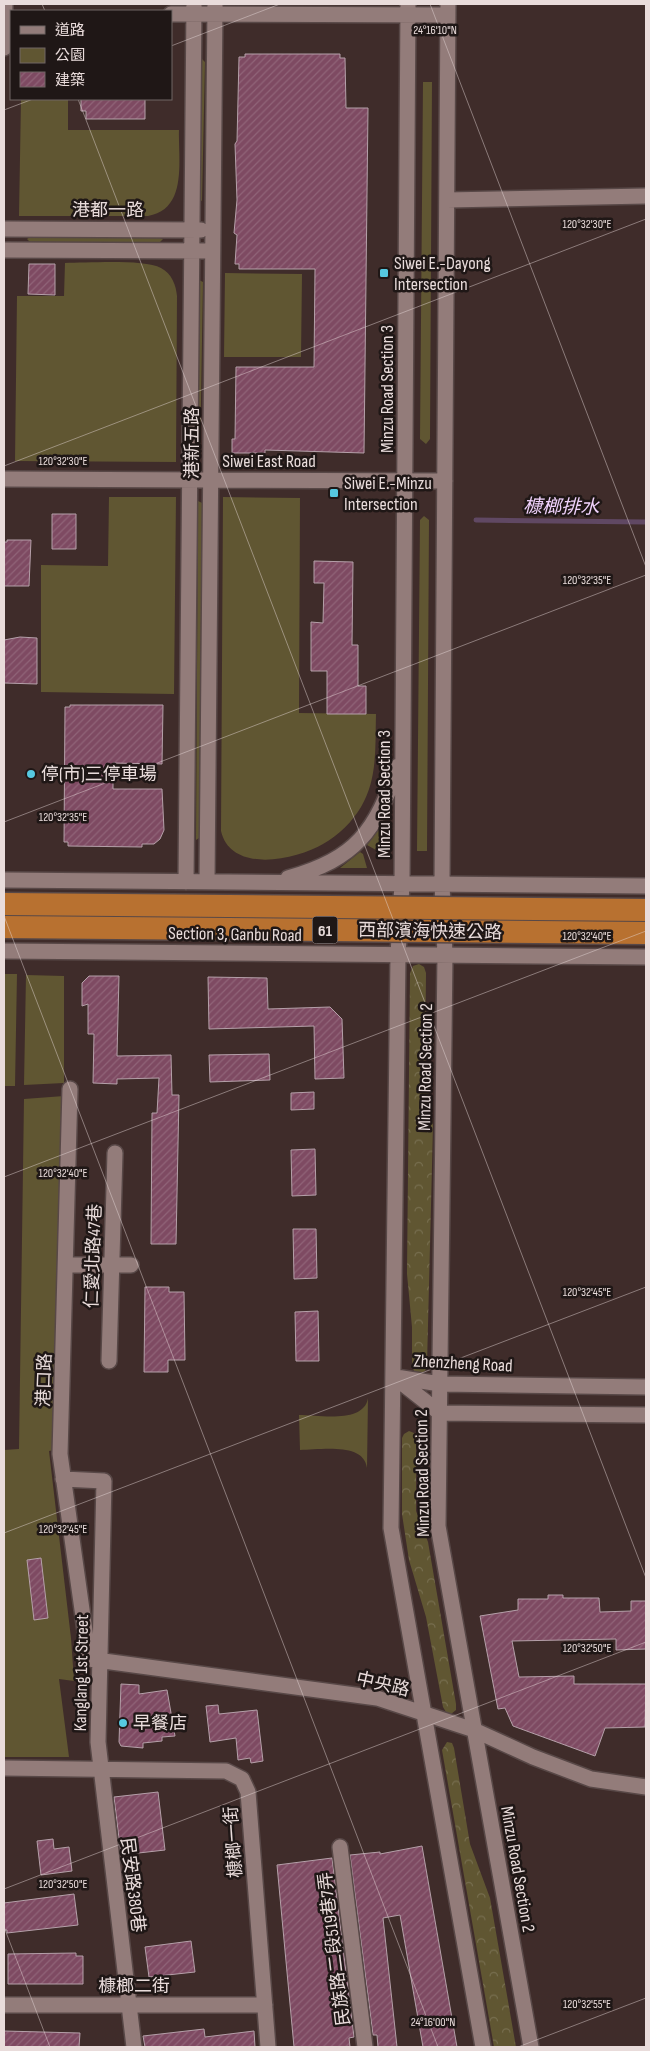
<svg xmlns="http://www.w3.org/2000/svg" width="650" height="2051" font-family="'Sofia Sans Condensed','Noto Sans TC',sans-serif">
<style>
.green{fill:#605632}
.forest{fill:url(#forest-crowns)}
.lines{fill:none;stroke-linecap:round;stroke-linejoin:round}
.stream{stroke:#604863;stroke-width:5}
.building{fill:url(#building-hatch);stroke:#b5a0a9}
.minor-casing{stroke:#584847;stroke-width:18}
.minor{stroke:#937c7a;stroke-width:15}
.highway-bridge-casing{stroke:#584847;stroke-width:25;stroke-linecap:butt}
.highway-bridge{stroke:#b87130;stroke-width:22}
.ticks{fill:none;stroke:#e9dcdb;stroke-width:1;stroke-opacity:0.45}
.poi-dot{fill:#56c9e1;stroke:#1f1716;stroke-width:2}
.labels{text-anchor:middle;stroke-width:5;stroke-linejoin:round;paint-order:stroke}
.shield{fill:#1f1716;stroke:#aca1a0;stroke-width:1}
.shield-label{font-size:16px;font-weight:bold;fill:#e9dcdb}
.street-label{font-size:18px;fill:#e9dcdb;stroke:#1f1716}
.poi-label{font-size:18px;fill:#e9dcdb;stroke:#1f1716;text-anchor:start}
.water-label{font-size:19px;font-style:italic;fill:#f0d2fc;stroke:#1f1716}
.ticks-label{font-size:12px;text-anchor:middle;fill:#e9dcdb;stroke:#1f1716;stroke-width:5;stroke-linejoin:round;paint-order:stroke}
</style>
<defs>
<pattern id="forest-crowns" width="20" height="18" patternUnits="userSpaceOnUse" patternTransform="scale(1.25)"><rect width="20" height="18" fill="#605632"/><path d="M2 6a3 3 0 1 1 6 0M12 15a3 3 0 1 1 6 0" fill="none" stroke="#776e4f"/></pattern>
<pattern id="building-hatch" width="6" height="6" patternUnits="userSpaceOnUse" patternTransform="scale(1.25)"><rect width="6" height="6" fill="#7e4a62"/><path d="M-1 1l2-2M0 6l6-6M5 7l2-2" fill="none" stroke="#906478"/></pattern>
</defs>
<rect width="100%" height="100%" fill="#3f2c2a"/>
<path class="green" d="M202 59 205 62 202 201 200 200Z
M423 82H432L430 439 426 444 420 439Z
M21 99H68V130H179C178 160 188 209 148 216H19Z
M30 237 160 238 163 239 160 242H30L27 239Z
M65 263C87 263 144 259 161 268 172 274 176 285 177 296L176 462 15 461 17 296H64Z
M225 273 302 274 301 357H224Z
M199 280 203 282 200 460 197 458Z
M109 497H176L174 694 41 692V565L108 566Z
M223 497 300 498 299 713 376 714C375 746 378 778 361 807 352 822 339 835 323 844 296 860 231 874 221 831Z
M198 501 202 503 199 838 196 840Z
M424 516 429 520 427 851H417L420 520Z
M385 821 387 822 385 855 367 845Z
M360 852 363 854 367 868H340Z
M4 974H17L15 1086H4Z
M26 975 64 976V1083L24 1085Z
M64 1096 54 1450 49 1451 71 1638 74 1681 59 1679 69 1757H4V1450L19 1449 24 1099Z
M368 1398 367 1468C364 1442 320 1450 300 1450L299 1415C319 1415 364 1424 368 1398Z"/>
<path class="forest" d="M419 964 424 967 426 973 425 1064 433 1126 427 1365 426 1370 420 1374 414 1371 412 1365V1327L407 1274 410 973 413 966Z
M409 1431 414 1433 416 1438V1511L428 1542 456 1704V1710L451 1714 446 1712 443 1707 426 1617 409 1560 402 1514V1438L404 1434Z
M447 1742 452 1743 454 1748 470 1844 490 1898 516 2047H494L442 1750Z"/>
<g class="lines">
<path class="stream" d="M476 520 646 522"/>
</g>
<path class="building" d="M245 54H340V58H345L346 108H368L364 453 265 450V453H232V439H235L236 367H314L315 269H239V264H235L237 235 234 233 237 200 235 144 237 141 239 57H245Z
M81 99H145V119H86V111H81Z
M29 264H55V295L28 294Z
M52 514H76V549H52Z
M7 540H31L29 586H4V542H7Z
M314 561 353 562 352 645H358V686H366V714H327V671H311V622L323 623 324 583H314Z
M20 637 37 638V684L4 683V640Z
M70 705H163L162 764 113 763V789H162L164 830 160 839 154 844H142V847L68 846V842H64L65 707H70Z
M89 976H119L117 1056 171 1055 172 1095H179L176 1244H151L152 1113H157L159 1078 117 1079V1084L93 1083 94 1034H88V1004L82 1006V983Z
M208 977 267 978 268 1009 330 1007 342 1019 344 1078 315 1079 314 1026 209 1029Z
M269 1054 270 1080 210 1082 209 1055Z
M314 1092V1109L291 1110V1093Z
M315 1149 316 1195 292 1196 291 1150Z
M293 1229H316L317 1278 294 1279Z
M145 1287H169V1292H184L185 1360H168V1372H144Z
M318 1311 319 1361H296L295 1312Z
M41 1558 48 1618 34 1620 27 1560Z
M548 1595H563V1598H599L600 1612 631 1611V1601H646V1649L616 1650V1639L512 1641 519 1677 574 1676V1684H646L645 1727 605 1728 595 1756 513 1726 505 1708 498 1709 480 1616 518 1610V1599H548Z
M121 1684 139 1685V1694L167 1690 175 1736 162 1737V1741L143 1743V1748L121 1746 119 1742Z
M218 1705 219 1714 257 1710 263 1761 251 1763 250 1758 238 1760 236 1738 210 1742 206 1706Z
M158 1792 165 1850 121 1855 114 1797Z
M53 1839 54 1849 69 1847 72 1871 41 1875 37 1841Z
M422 1846 457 2047H423L400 1915 383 1918 397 2047H378L377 2035H373L350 1855 380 1852V1854Z
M332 1858 354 2037 349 2038 350 2047H294L277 1865Z
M74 1894 78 1925 7 1933V1930H4V1903Z
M191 1941 195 1972 149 1977 145 1947Z
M76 1953V1956H83V1984H8V1954Z
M204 2029 205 2037 254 2031 255 2047H145L143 2036Z
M4 2031 80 2033 79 2047H4Z"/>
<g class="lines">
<defs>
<path id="minor" d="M408 4 402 884 398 955 391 1528 483 2047
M448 4 442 884 445 955 438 1526 531 2047
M171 14 448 15
M4 48 5 4
M447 200 646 196
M4 229 201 230
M4 250 212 251
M4 479 445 481
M288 878C357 858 375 832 398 766
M4 880 646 886
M186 882 194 4
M207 882 215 4
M4 951 646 957
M70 1089 60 1454 89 1659 377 1698 474 1730 533 1757 591 1779 646 1787
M66 1265H131
M109 1361 115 1153
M393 1376 440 1413 646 1415
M396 1377 440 1384 646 1387
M63 1479 104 1481 98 1742 134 2047
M4 1768 226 1771 242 1779 248 1792 268 2047
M340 1847 365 2047
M4 2005H265"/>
</defs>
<use href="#minor" class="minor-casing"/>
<use href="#minor" class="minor"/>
<defs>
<path id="highway-bridge" d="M4 904 646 910
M4 927 646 933"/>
</defs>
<use href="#highway-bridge" class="highway-bridge-casing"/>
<use href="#highway-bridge" class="highway-bridge"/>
</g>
<path class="ticks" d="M42 4 45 11M430 4 646 567M171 46 280 4M78 99 646 1578M4 110 33 99M4 466 646 219M4 822 646 575M4 916 438 2047M4 1177 646 931M4 1533 646 1287M4 1889 646 1642M4 1927 50 2047M518 2047 646 1998"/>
<g class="poi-dot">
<rect x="379" y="268" width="10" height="10" rx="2.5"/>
<rect x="329" y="488" width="10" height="10" rx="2.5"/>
<circle cx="31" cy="774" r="5"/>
<circle cx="123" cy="1723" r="5"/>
</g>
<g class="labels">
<rect class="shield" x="312.5" y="916.5" width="25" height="27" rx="4"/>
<g class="shield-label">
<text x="325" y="936">61</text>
</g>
<g class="street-label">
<text x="108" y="216">港都一路</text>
<text transform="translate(387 389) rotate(-90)" y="6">Minzu Road Section 3</text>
<text transform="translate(192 443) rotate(-90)" y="6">港新五路</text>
<text x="269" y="467">Siwei East Road</text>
<text transform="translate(384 794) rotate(-90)" y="6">Minzu Road Section 3</text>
<text transform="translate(430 931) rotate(1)" y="6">西部濱海快速公路</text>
<text transform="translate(235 934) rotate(1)" y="6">Section 3, Ganbu Road</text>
<text transform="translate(425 1067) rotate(-89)" y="6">Minzu Road Section 2</text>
<text transform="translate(93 1256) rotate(-88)" y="6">仁愛北路47巷</text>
<text transform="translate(463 1363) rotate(3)" y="6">Zhenzheng Road</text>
<text transform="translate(44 1380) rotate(-88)" y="6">港口路</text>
<text transform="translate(422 1473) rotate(-91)" y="6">Minzu Road Section 2</text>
<text transform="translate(81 1673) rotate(-89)" y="6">Kanglang 1st Street</text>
<text transform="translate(383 1684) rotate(13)" y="6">中央路</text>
<text transform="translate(233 1842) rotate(-94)" y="6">槺榔一街</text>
<text transform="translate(518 1869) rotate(80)" y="6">Minzu Road Section 2</text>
<text transform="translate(133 1885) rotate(83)" y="6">民安路380巷</text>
<text transform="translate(334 1949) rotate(-97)" y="6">民族路二段519巷7弄</text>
<text x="134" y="1992">槺榔二街</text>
</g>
<g class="poi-label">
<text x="394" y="269">Siwei E.-Dayong<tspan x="394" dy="21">Intersection</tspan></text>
<text x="344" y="489">Siwei E.-Minzu<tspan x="344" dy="21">Intersection</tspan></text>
<text x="41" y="780">停(市)三停車場</text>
<text x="133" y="1729">早餐店</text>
</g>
<g class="water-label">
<text transform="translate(561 506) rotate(1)" y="7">槺榔排水</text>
</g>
</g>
<g class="ticks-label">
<text x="435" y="34">24°16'10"N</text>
<text x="587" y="228">120°32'30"E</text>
<text x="63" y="465">120°32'30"E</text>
<text x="587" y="584">120°32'35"E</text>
<text x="63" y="821">120°32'35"E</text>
<text x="587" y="940">120°32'40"E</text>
<text x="63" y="1177">120°32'40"E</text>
<text x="587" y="1296">120°32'45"E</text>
<text x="63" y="1533">120°32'45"E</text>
<text x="587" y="1652">120°32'50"E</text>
<text x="63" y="1888">120°32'50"E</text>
<text x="587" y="2008">120°32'55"E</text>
<text x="433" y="2026">24°16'00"N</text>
</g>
<rect width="650" height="2051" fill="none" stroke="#e9dcdb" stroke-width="10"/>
<rect x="10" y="10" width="162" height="90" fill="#1f1716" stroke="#706665"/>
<rect x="20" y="26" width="25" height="8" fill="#937c7a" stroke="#706665"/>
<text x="55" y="35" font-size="15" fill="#e9dcdb">道路</text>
<rect x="20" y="48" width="25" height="15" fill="#605632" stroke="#706665"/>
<text x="55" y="60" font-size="15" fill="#e9dcdb">公園</text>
<rect x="20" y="72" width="25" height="15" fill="url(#building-hatch)" stroke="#706665"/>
<text x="55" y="85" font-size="15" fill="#e9dcdb">建築</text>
</svg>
